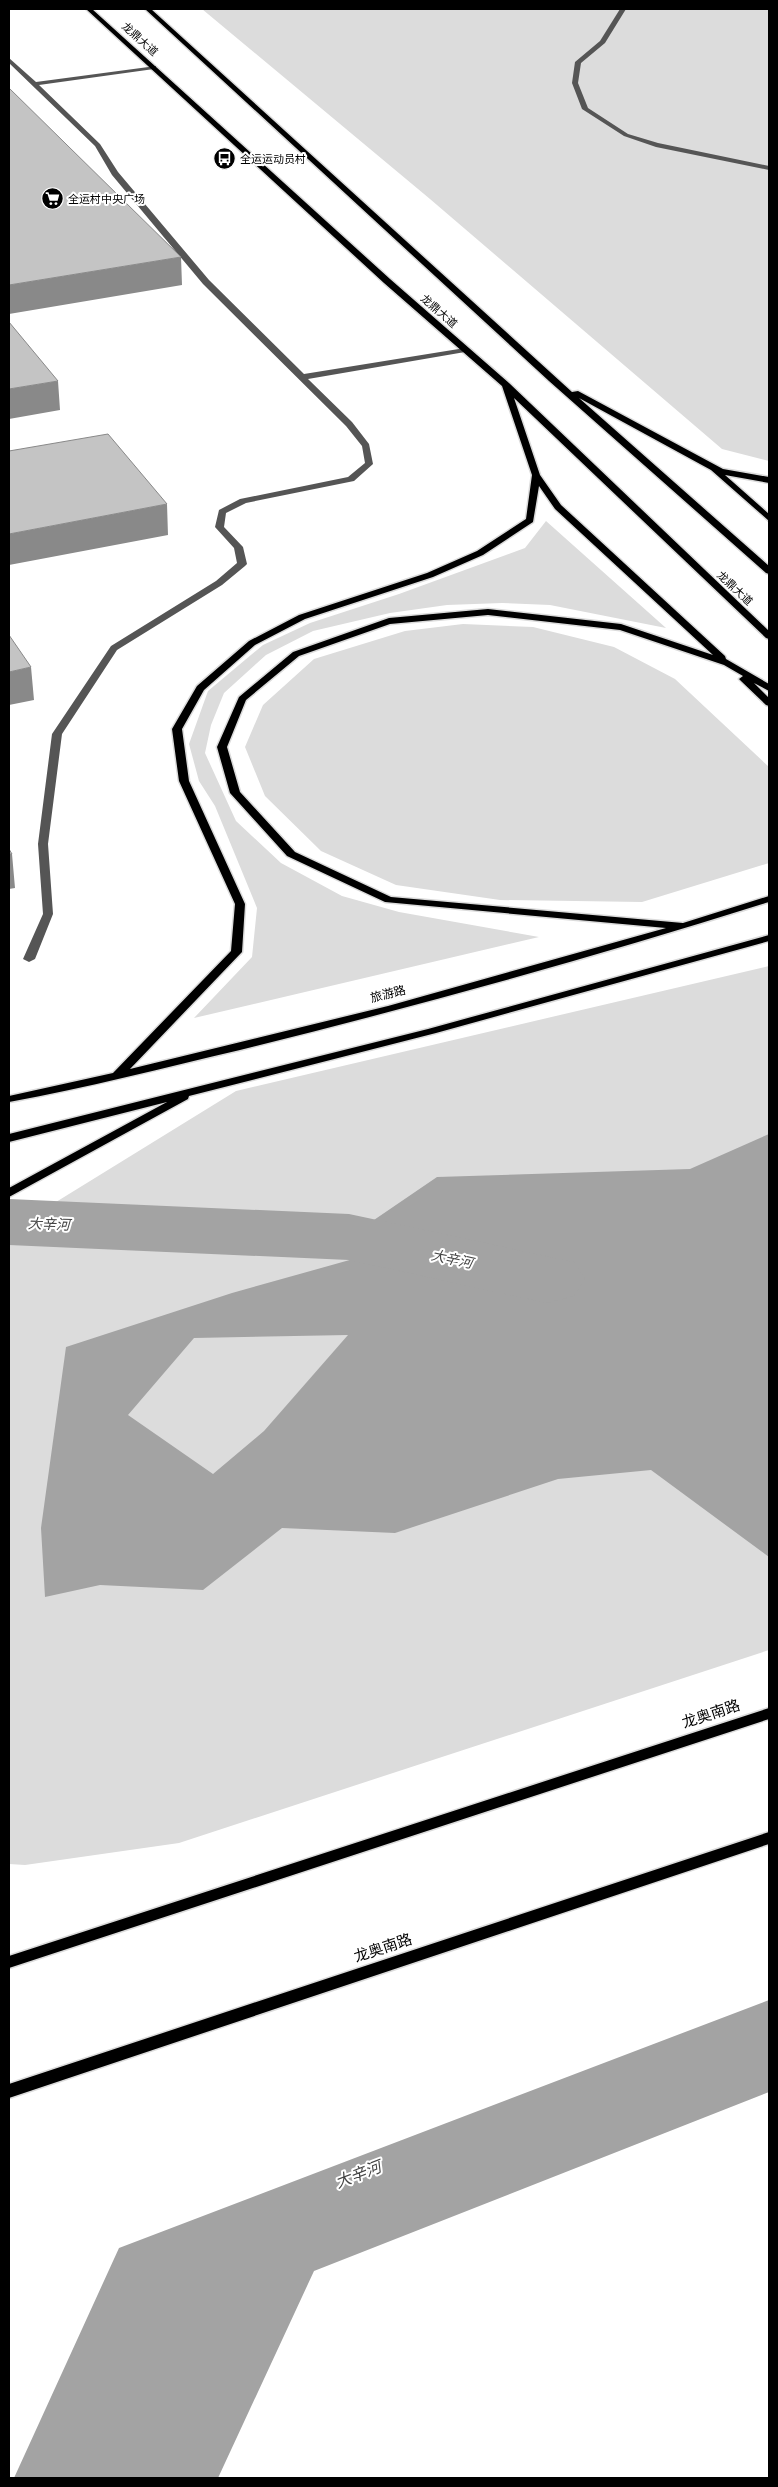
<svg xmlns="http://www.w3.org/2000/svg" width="778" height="2487" font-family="Arial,'Noto Sans SC',sans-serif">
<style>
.green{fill:#dcdcdc}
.water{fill:#a3a3a3;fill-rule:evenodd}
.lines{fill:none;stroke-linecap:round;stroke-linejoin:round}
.river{fill:#a3a3a3;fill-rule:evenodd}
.major-casing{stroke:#dbdbdb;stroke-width:3}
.minor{fill:#555;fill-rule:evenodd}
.major{fill:#000;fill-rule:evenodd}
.shaded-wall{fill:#898989}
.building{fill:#c4c4c4;stroke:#898989}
.labels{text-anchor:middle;stroke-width:4;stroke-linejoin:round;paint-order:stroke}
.far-street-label{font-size:11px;fill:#000;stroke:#fff}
.far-poi-label{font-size:11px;fill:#000;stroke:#fff;text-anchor:start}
.street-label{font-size:12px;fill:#000;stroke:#fff}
.water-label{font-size:14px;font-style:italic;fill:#444;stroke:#fff}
.near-street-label{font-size:15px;fill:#000;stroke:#fff}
.near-water-label{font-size:16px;font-style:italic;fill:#444;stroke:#fff}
</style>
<rect width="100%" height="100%" fill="#fff"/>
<path class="green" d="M202 9H769V461L722 449 430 199Z
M546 521 666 628 550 605 502 603 447 605 390 613 313 631 266 655 224 693 211 725 205 753 236 821 281 863 342 896 399 912 539 937 194 1018 252 957 257 908 215 806 199 781 189 744 208 691 263 645 310 623 399 594 525 548Z
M463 624 533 627 614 647 675 679 769 767V863L642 902 500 900 396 885 321 851 265 796 245 747 263 705 314 659 405 631Z
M769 966V1650L179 1843 25 1865 9 1864V1231L236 1091Z"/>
<path class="water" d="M769 1134V1557L651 1470 558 1479 395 1533 282 1528 203 1590 100 1585 45 1597 41 1528 66 1347 232 1293 396 1247 449 1258 454 1257 349 1237 437 1177 690 1169ZM348 1335 264 1431 213 1474 128 1415 194 1338Z
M769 2000V2092L314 2271 218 2478H14L119 2248Z"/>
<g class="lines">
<path class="river" d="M9 1199 349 1214 574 1262 585 1279 574 1296 547 1303 349 1260 9 1245Z"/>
<defs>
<path id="major" d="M86 9H92L390 279 509 383 769 631V639L766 638 514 398 540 475 561 505 725 656 726 659 769 684V691L754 683 769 698V706L766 705 741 681 739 679 743 676 724 665 620 630 488 615 390 624 299 656 246 700 227 747 240 792 295 852 391 897 683 923 769 896V902C595 957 418 1006 240 1050 163 1068 86 1088 9 1102V1096L113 1073 231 951 235 904 179 781 172 729 197 686 249 641 299 615 427 573 477 551 526 519 532 475 502 386 384 283ZM539 486 555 509 713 655 621 624 488 609 389 618 293 652 239 697 217 747 230 793 287 856 385 902 666 928 388 1006 130 1069 242 952 245 904 189 781 182 729 204 690 255 645 305 619 433 577 483 555 533 522Z
M145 9H151L572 392 578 391 723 469 769 477V483L725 475 769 514V521L711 470 579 398 769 566V574L766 573 549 381Z
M769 935V941L436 1033 189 1096 188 1099 9 1197V1188L167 1102 9 1142V1134L428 1029Z
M769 1708V1719L9 1968V1956Z
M769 1832V1844L9 2098V2084Z"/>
</defs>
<use href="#major" class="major-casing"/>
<path class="minor" d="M620 9H626L605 43 581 63 578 83 588 108 628 134 658 143 769 166V170L656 147 624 136 582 109 572 83 575 62 600 41Z
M9 58 36 82 156 66V68L154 69 39 85 100 144 118 172 209 280 304 374 465 348 469 350 465 352 308 379 352 422 369 444 373 464 354 481 246 503 226 513 224 527 243 547 247 564 245 566 222 585 117 650 62 734 48 844 53 914 35 959 29 962 23 959 43 914 38 844 52 734 111 646 216 581 237 563 234 548 215 527 219 510 240 499 348 477 365 463 362 446 346 426 203 284 112 175 95 146 9 63Z"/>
<use href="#major" class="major"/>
</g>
<path class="shaded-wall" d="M181 257 182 285 9 314V285Z
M58 381 60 410 9 419V389Z
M167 504 168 535 9 565V534Z
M31 667 34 700 9 705V672Z
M9 854H12L15 888 9 889Z"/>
<path class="building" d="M9 88 181 257 9 285Z
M9 322 58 381 9 389Z
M108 434 167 504 9 534V451Z
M9 635 31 667 9 672Z
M9 849 12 854H9Z"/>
<defs>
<symbol id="bus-disc" viewBox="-11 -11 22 22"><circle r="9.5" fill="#000" stroke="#fff"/><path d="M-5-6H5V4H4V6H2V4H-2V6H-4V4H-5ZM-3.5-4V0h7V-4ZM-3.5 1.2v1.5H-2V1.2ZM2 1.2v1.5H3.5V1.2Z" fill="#fff"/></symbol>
<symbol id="supermarket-disc" viewBox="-11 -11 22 22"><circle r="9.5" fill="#000" stroke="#fff"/><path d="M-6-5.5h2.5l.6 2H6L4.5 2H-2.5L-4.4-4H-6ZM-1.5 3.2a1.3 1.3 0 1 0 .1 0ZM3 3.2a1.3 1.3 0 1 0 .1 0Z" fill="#fff"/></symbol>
</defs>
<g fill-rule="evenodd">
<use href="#bus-disc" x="212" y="146" width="25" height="25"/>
<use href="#supermarket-disc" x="40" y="186" width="25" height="25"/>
</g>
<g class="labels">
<g class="far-street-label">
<text transform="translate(140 39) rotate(42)" y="4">龙鼎大道</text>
<text transform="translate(439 311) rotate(41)" y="4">龙鼎大道</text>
<text transform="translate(735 588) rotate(43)" y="4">龙鼎大道</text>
</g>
<g class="far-poi-label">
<text x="240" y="163">全运运动员村</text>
<text x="68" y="203">全运村中央广场</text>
</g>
<g class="street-label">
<text transform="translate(388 994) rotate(-14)" y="4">旅游路</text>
</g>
<g class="water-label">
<text transform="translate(49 1224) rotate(2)" y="5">大辛河</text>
<text transform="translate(452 1259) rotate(12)" y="5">大辛河</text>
</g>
<g class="near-street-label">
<text transform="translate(711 1714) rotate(-18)" y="5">龙奥南路</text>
<text transform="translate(383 1948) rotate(-18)" y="5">龙奥南路</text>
</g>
<g class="near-water-label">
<text transform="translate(358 2174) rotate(-21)" y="6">大辛河</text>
</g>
</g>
<rect width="778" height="2487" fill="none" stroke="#000000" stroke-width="20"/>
</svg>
